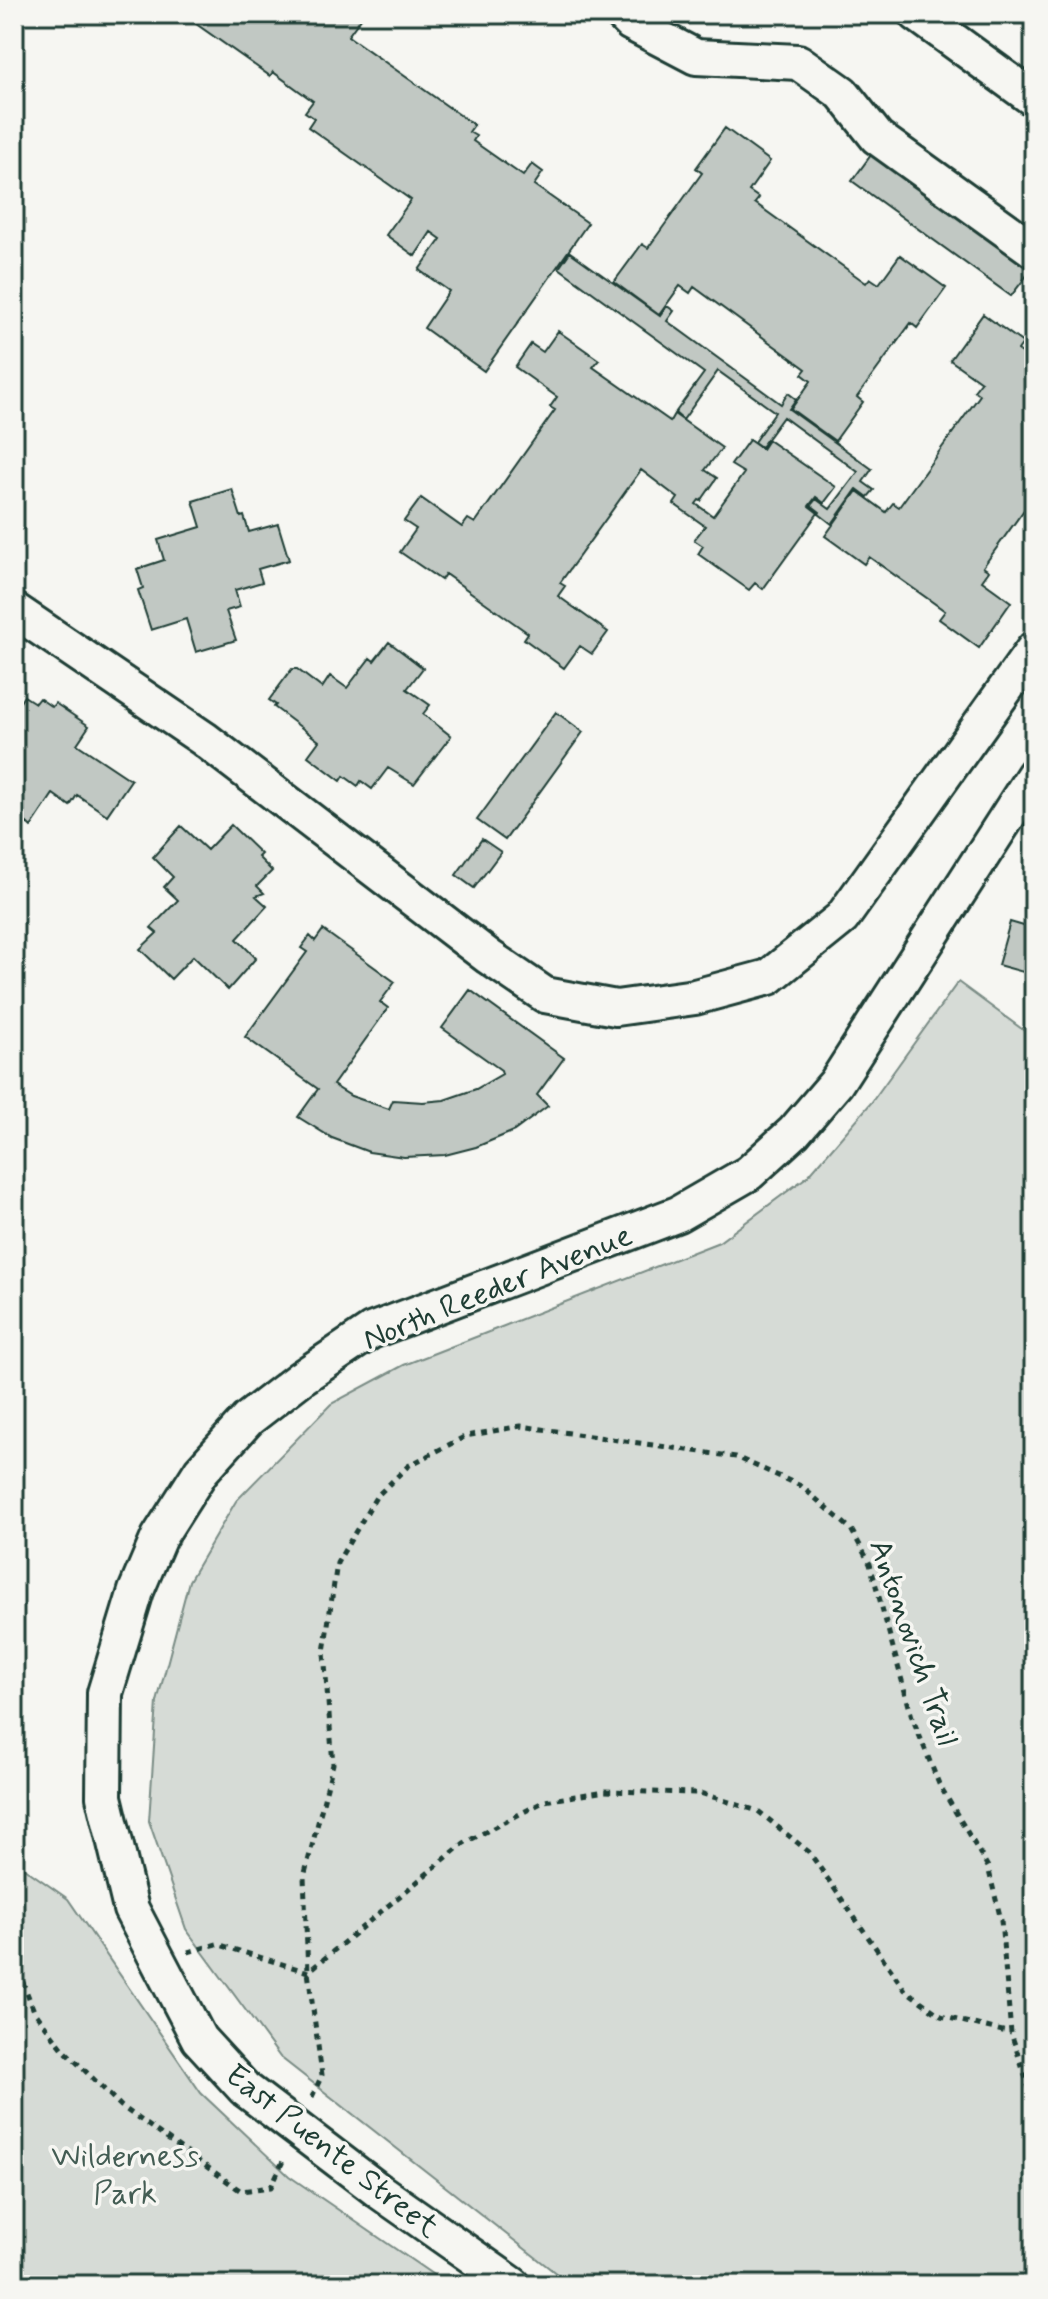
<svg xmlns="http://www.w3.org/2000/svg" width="1048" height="2299" font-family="Mynerve,sans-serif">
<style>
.green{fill:#d6dbd6;stroke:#7a8c85;stroke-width:2}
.building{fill:#c1c8c3;stroke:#1f3d34;stroke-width:2}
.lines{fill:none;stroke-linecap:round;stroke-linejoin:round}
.minor-casing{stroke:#1f3d34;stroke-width:40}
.path{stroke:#1f3d34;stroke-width:5;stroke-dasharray:6 6;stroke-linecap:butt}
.minor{stroke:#f6f6f2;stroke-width:34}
.minor-bridge-casing{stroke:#1f3d34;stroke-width:40;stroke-linecap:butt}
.minor-bridge{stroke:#f6f6f2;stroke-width:34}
.labels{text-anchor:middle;stroke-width:7;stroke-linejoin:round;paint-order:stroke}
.street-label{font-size:32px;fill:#1f3d34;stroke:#f6f6f2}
.park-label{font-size:32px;fill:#445d54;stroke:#f6f6f2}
</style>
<rect width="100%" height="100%" fill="#f6f6f2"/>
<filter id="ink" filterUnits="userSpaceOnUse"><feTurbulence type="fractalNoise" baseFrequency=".0125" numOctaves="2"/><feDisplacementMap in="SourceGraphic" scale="16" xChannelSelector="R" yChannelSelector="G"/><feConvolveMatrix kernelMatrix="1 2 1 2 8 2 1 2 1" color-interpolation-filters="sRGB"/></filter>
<g filter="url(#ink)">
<path class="green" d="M958 982 1034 1038V2285H571L280 2057 186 1929 149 1821 157 1702 189 1581 236 1501 331 1404 404 1365 719 1242 808 1176 871 1103Z
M14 1861 68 1899 201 2093 289 2176 448 2285H14Z"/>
<path class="building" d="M182 14H364L348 36 474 125 469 132 476 136 473 141 523 176 532 164 543 172 534 185 588 223 484 371 424 328 449 291 419 270 441 239 431 232 415 256 386 235 411 200 308 127 314 118 305 112 313 101 273 72 270 76Z
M725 128 770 161 749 191 759 198 755 203 866 283 870 278 879 284 900 255 946 288 917 328 911 323 857 397 863 402 835 441 791 409 811 381 802 374 806 369 694 287 690 293 680 286 659 315 614 282 642 244 648 248 702 173 696 168Z
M871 155 1031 270 1011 296 852 181Z
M570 252 660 316 667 306 674 311 667 321 781 404 788 393 796 399 789 409 872 469 863 482 874 490 868 497 857 489 832 524 819 514 820 512 811 505 816 499 830 509 858 472 783 417 761 447 754 442 775 412 718 371 683 420 675 413 704 373 559 268Z
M983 314 1023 343 1018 350 1034 362V496L983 567 989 571 982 581 1011 602 979 648 939 619 945 611 869 557 864 564 825 536 857 491 886 512 893 503 899 507 980 395 974 391 981 382 950 360Z
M558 331 599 360 593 367 670 421 674 414 722 448 705 470 717 478 701 501 699 500 696 504 713 516 744 473 731 465 749 440 762 449 768 440 836 487 824 503 816 497 809 506 818 513 763 589 755 583 749 590 698 554 703 546 694 540 705 526 674 504 678 498 641 470 560 583 565 586 558 596 608 632 592 654 580 646 564 668 524 639 528 633 445 574 441 580 400 552 416 529 404 521 421 498 462 527 468 519 475 523 555 410 550 407 557 397 515 367 531 344 543 352Z
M232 489 241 517 244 516 249 532 278 524 289 560 258 569 262 582 235 590 240 607 226 611 236 640 196 652 186 619 151 630 138 590 143 588 137 569 164 560 158 540 201 527 193 501Z
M389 642 423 668 407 689 430 705 423 714 451 736 414 784 388 768 372 789 361 781 358 786 344 776 341 781 308 756 319 741 274 707 276 705 269 700 292 669H297L322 688 330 676 347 688 370 658 374 661Z
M24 696 35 703 39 698 52 707 55 703 89 726 77 744 131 780 107 815 77 795 70 806 53 794 31 827 27 823 14 841V711Z
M556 712 583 732 505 840 477 820Z
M231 825 261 854 258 857 272 871 257 886 264 893 256 896 267 906 237 939 256 958 228 990 193 956 171 979 140 949 157 933 151 928 178 900 164 887 173 877 153 857 181 826 207 850Z
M482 839 501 852 474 888 456 875Z
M1010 922 1034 929V975L998 965Z
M323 930 395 982 380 1002 388 1008 333 1085 351 1096 389 1109 393 1100 423 1102 444 1100 476 1089 502 1074 501 1070 442 1028 470 990 564 1058 537 1095 548 1106 514 1131 476 1147 445 1155 404 1157 369 1152 332 1138 298 1117 318 1089 245 1037 307 952 301 948 310 936 315 941Z"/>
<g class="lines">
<defs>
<path id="minor" d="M622 14 631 23 696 57 798 62 842 93 877 137 1034 250
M917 14 1034 99
M14 610 204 739 489 957 545 995 616 1008 695 997 769 977 842 918 1034 649
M245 2089 199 2039 131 1909 104 1797 105 1693 136 1591 159 1537 201 1471 248 1419 301 1378 371 1331 678 1214 749 1173 794 1132 836 1083 1034 775
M379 2191 513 2285"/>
</defs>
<use href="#minor" class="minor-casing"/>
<path class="path" d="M188 1952 217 1944 308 1972 464 1843 545 1801 605 1791 700 1793 758 1811 809 1852 905 1990 941 2016 1011 2033
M14 1959 34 2011 64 2050 121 2106 241 2191 271 2187 283 2161
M312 2097 322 2075 308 1972 304 1877 333 1764 324 1652 337 1563 376 1497 408 1466 466 1436 521 1426 736 1457 801 1486 851 1529 870 1564 912 1717 939 1784 988 1867 1001 1920 1011 2033 1034 2103"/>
<use href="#minor" class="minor"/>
<defs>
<path id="minor-bridge" d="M245 2089 379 2191"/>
</defs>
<use href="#minor-bridge" class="minor-bridge-casing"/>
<use href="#minor-bridge" class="minor-bridge"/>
</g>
</g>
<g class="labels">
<g class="street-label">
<text transform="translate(497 1286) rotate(-22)" y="11">North Reeder Avenue</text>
<text transform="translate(915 1642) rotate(71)" y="11">Antonovich Trail</text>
<text transform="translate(333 2150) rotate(38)" y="11">East Puente Street</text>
</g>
<g class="park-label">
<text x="125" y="2166">Wilderness<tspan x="125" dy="37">Park</tspan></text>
</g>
</g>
<rect width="1048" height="2299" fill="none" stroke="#f6f6f2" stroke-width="48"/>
<rect x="24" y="24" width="1000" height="2251" fill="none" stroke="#1f3d34" stroke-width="3" filter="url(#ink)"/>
</svg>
